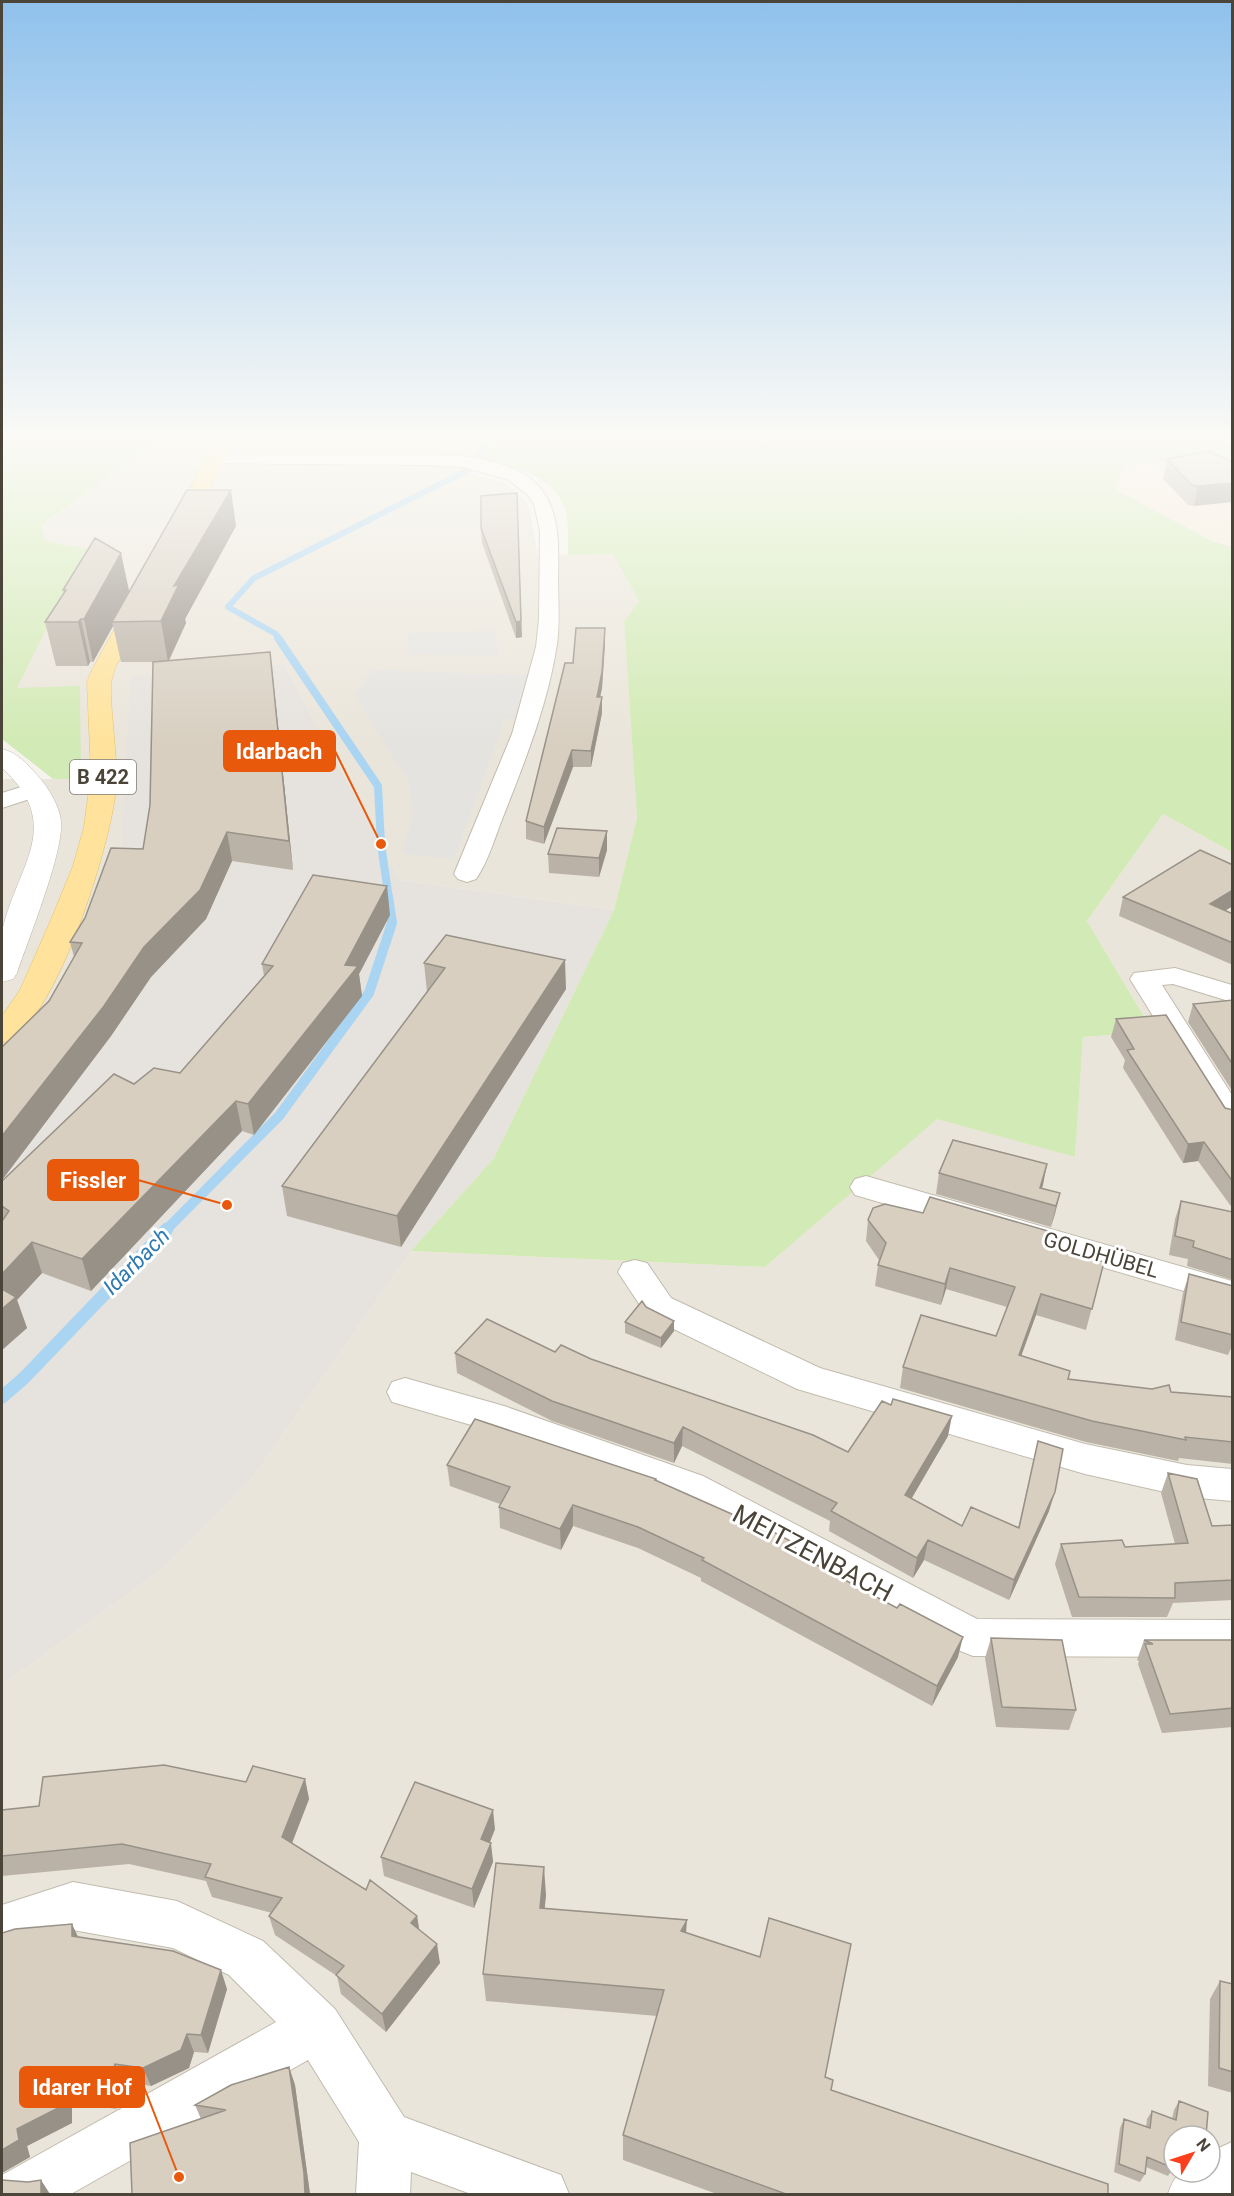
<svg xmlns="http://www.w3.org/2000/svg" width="1234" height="2196" font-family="Roboto,sans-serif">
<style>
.residential{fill:#eae5da;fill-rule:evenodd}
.commercial{fill:#f7ead8}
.industrial{fill:#e6e2dd}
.green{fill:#d2eab5}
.parking{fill:#e5e3e0}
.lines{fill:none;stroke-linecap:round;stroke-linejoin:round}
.stream-far3{stroke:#a9d4f2;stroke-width:6}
.stream-far2{stroke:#a9d4f2;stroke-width:8}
.stream-far1{stroke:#a9d4f2;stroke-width:10}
.stream{stroke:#a9d4f2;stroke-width:13}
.minor-casing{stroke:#c2bbae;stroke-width:2}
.tertiary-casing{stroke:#c2bbae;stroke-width:1}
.primary-casing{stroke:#e6c16a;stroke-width:1}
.minor{fill:#fff;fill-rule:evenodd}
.tertiary{fill:#fff;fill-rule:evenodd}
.primary{fill:#ffe39c;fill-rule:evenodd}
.wall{fill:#bab2a6}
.shaded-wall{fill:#979187}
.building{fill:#d8cfc1;stroke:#979187;stroke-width:1.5}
.labels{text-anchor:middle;stroke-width:6;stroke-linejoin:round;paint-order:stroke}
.shield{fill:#fff;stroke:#817c74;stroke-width:1.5}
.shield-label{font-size:20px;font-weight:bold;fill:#4b4439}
.street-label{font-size:21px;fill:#4b4439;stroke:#fff}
.water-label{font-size:22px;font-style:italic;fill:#2e7ab2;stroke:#fff}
.near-street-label{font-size:26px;fill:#4b4439;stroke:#fff}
.leader{fill:none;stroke:#e8590c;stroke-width:2}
.callout-dot{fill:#e8590c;stroke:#fff;stroke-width:2}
.callout{fill:#e8590c;stroke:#e8590c;stroke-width:2}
.callout-label{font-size:22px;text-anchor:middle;font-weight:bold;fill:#fff}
</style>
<rect width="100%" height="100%" fill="#f6f3ec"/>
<path class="residential" d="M179 435H479L470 473 506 484 517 492 529 507 538 555 613 554 639 601 624 621 637 818 614 910 400 880 284 664 130 677 122 863 102 918 2 1076V779H81L17 688 85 549 44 541 41 525 154 444H174Z
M1163 814 1232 852V2194H2V1685L166 1566 253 1477 411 1251 765 1267 937 1118 1075 1157 1083 1037 1153 1032 1087 921ZM1174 2136H1210V2172H1174Z"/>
<path class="commercial" d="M1224 457 1232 461V547L1213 541 1115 489 1125 465Z"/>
<path class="industrial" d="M284 664 400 880 614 910 494 1158 411 1251 253 1477 166 1566 2 1685V1076L25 1053 121 863 130 676Z"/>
<path class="green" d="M2 435H179L174 444H154L41 525 45 541 86 549 17 688 80 686 81 779H53L2 739Z
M479 435H1211L1232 445V461L1224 457 1125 465 1115 489 1212 541 1232 547V852L1163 814 1087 921 1153 1032 1083 1037 1075 1157 937 1119 765 1267 411 1251 494 1158 614 910 637 818 624 621 639 601 613 554 568 555C568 541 569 525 566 512 556 473 507 465 474 457Z"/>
<path class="parking" d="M496 631 498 656 408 654V633Z
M372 670 527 675 515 719 505 718 454 859 402 854 413 814 409 782 354 695Z"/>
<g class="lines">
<path class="stream-far3" d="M279 639 276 634 228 607 254 578 468 470 496 435"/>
<path class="stream-far2" d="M278 638 378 786 381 844 389 899"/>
<path class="stream-far1" d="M165 1231 279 1116 369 993 392 923 388 897"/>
<path class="stream" d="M2 1397 24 1378 167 1229"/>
<defs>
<path id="minor" d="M214 455C267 454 320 455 373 455 420 455 477 450 520 472 560 493 559 537 558 576 558 599 560 622 557 644 548 704 525 761 503 817 495 837 488 862 476 879L467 882 458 879 454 874 512 734 536 647 539 620 540 531 534 504 528 495 507 479 462 467 426 465 208 463 206 460 208 457Z
M34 783 42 785 46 790 42 795 2 808V793Z
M1175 968 1232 985V1002L1173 984 1162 985 1232 1095V1128L1221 1125 1130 979 1134 973Z
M866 1176 1232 1281V1305L855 1195 850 1187 855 1179Z
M635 1260 647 1263 671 1298 820 1368 1085 1444 1187 1465 1232 1469V1501L1187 1497 1085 1474 797 1389 647 1316 618 1272 623 1263Z
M405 1378 504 1406 703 1476 977 1619 1232 1620V1657L973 1656 958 1650 675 1498 485 1429 392 1402 387 1392 392 1382Z
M73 1882 177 1901 263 1941 335 2009 404 2117 561 2175 569 2194H471L411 2172 410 2194H356L359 2142 308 2060 71 2194H2V2175L276 2022 229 1975 173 1948 73 1930 2 1953V1905Z
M1232 2142V2194H1168C1177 2167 1184 2172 1210 2172V2152Z"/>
<path id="tertiary" d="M2 749C17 752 28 765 38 776 49 789 59 805 61 821 64 852 28 940 17 973L13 979 2 982C0 968 0 946 2 932 16 866 66 826 2 768Z"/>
<path id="primary" d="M218 435H236L189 530 186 534H172L169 530Z
M139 598 147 599 150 604 115 668 111 682C110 717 118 752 116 787 113 838 54 1032 2 1043V1016L20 990 50 922 73 866 84 827 91 774 87 682 93 668 128 604 131 599Z"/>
</defs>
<use href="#minor" class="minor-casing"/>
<use href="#tertiary" class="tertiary-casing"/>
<use href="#primary" class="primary-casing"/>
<use href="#minor" class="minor"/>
<use href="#tertiary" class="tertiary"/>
<use href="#primary" class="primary"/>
</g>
<path class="wall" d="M248 435H290L288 438H249Z
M1208 451 1194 506 1188 505 1163 479 1167 459Z
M236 526 185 619 186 623 169 661 270 652 273 678 293 870 232 861 206 919 151 977 111 1036 2 1180 49 1001 74 957 70 942 143 849 150 805 153 662H121L113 626 93 662H90L88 666H56L45 622 64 593 63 590 129 592Z
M481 528 522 637 516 638 482 543Z
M605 644 602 688 600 697 602 713 591 767H573L544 844 526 839V821L573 663Z
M607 831V850L599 877 549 873 548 854Z
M1233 865V906L1225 910 1233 914V965L1119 916 1123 897Z
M390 915 359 974 362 996 254 1135 242 1131 91 1291 42 1273 17 1300 27 1328 2 1350V1181L134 1084 180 1073 264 976 262 964Z
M424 963 566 989 401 1247 287 1216 282 1186 427 992Z
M1233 1000V1092L1188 1022 1193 1004Z
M1116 1019 1225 1108 1233 1110V1209L1198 1161 1183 1163 1123 1068 1125 1060 1111 1037Z
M939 1173 1042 1188 1060 1193 1051 1227 936 1194Z
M1181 1201 1233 1212V1280L1187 1266 1188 1259 1169 1255 1175 1219Z
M923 1213 1048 1231 1044 1246 1104 1262 1086 1330 1036 1315 1021 1355 1068 1379 1171 1392 1233 1397V1464L1179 1458 1178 1461 1086 1442 900 1388 903 1367 996 1336 1007 1307 946 1289 941 1305 875 1286 878 1265 879 1260 866 1241 868 1220Z
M1189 1274 1233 1286V1346H1232L1228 1355 1175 1340 1183 1293Z
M674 1321V1331L661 1348 625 1333V1322Z
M555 1352 591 1359 848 1452 948 1436 911 1498 962 1526 1018 1528 1038 1441 1049 1511 1009 1600 924 1560 913 1578 829 1531 830 1521 682 1446 674 1463 552 1421 457 1373 455 1353Z
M447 1465 656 1481 795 1553 958 1657 932 1706 701 1581V1578L638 1548 573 1526 561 1550 500 1528 499 1507 500 1504 450 1486Z
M1168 1473 1212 1526 1233 1525V1600L1173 1603 1167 1617H1072L1055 1564 1061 1544 1125 1547 1175 1544 1161 1493Z
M991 1638 1076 1710 1069 1730 996 1727 985 1658Z
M1144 1640H1233V1727L1162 1733 1138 1664 1139 1661 1137 1660Z
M305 1779 309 1799 292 1843 366 1890 417 1916 419 1929 440 1963 386 2032 341 1994 337 1976 275 1935 269 1916 272 1913 212 1897 206 1881 129 1864 2 1876V1810L246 1782Z
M495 1829 490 1842 493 1862 474 1908 384 1876 381 1857Z
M546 1895 544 1909 686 1933 825 2077 833 2080 831 2090 1108 2194H717L623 2160V2135L657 2016 486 2001 483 1974Z
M2 1933 78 1937 227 1989 208 2053 194 2052 189 2068 151 2086 124 2081 116 2109 72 2102V2123L27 2146 30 2157 2 2173Z
M1220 1981 1233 1984V2093L1208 2086 1210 1999Z
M289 2067 295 2085 310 2194H132L201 2119 195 2105Z
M1179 2101 1174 2136V2162L1173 2168 1168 2176 1146 2167 1145 2174 1140 2182 1114 2172 1120 2128 1124 2119 1146 2127 1147 2119 1152 2111 1172 2119 1174 2110Z"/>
<path class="shaded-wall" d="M1233 483V502L1194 506 1198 486Z
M231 490 236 526 185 619 186 623 168 662 161 621 174 586Z
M517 493 522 637 516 638V622Z
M121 553 130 595 112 622 113 626 93 662 84 619Z
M81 619 90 662 88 666 78 622Z
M605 628V644L602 688 597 713V697Z
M270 652 273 678 293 870 289 841Z
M602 697V713L591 767V751Z
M572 750 573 767 544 844V827Z
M607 831V850L599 877V858Z
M227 832 232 861 206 919 151 977 111 1036 2 1180V1136L144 947Z
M387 886 390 915 359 974 362 996 254 1135 248 1104 345 965Z
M1233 890V906L1205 923 1210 904Z
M565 960 566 989 401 1247 397 1216Z
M236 1101 242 1131 91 1291 82 1259Z
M1204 1142 1198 1161 1183 1163 1188 1144Z
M1047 1164 1043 1185 1038 1201 1040 1188Z
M1060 1193 1055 1214 1051 1227 1056 1206Z
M32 1242 42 1273 17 1300 27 1328 2 1350V1274Z
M950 1268 946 1289 941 1305 945 1284Z
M1041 1294 1036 1315 1014 1376 1019 1355Z
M674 1321V1331L661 1348V1338Z
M952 1416 948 1436 902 1515 905 1495Z
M683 1427 682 1446 674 1463V1443Z
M1055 1492 1049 1511 1009 1600 1014 1580Z
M573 1505V1526L561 1550 560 1529Z
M928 1540 924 1560 913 1578 917 1558Z
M796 1544 794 1564 791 1551Z
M963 1637 958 1657 932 1706 937 1686Z
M305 1779 309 1799 287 1856 282 1837Z
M493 1810 495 1829 483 1859 481 1839Z
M491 1843 493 1862 474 1908 472 1889Z
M544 1867 546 1895 542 1936 540 1908Z
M417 1916 420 1935 411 1923Z
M687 1920 685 1947 681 1931Z
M72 1924 81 1943 72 1936Z
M437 1944 440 1963 386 2032 382 2014Z
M221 1970 227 1989 208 2053 201 2035Z
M187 2034 194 2052 189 2068 151 2086 143 2068Z
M115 2064 124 2081 116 2109 107 2092Z
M289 2067 295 2085 310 2194H305Z
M62 2085 72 2102V2123L27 2146 30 2157 2 2173V2150L17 2129Z
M41 2180 50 2194H41Z"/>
<path class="building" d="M1208 451 1233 462V483L1198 486 1192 485 1167 459Z
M187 490H231L174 586 179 584 161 621 112 622Z
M517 493 521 621 516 622 481 528V496Z
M95 538 121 553 84 619H81L78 622H45L66 590H63Z
M576 628H605L602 672 597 697H602L591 751 572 750 544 827 526 821 565 663H573Z
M270 652 289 841 227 832 200 890 144 947 104 1006 2 1136V1047L49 1001 82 943 70 942 85 918 111 848 143 849 150 805 153 662Z
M557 828 607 831 599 858 548 854Z
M1200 850 1233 865V890L1210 904 1233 914V943L1123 897Z
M313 875 387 886 345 965 358 966 248 1104 236 1101 82 1259 32 1242 2 1274V1221L9 1211 2 1206V1181L114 1074 134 1084 154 1068 180 1073 273 966 262 964Z
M446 935 565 960 397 1216 282 1186 445 968 424 963Z
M1233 1000V1065L1193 1004Z
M1166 1015 1225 1108 1233 1110V1182L1204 1142 1188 1144 1127 1050 1134 1049 1116 1019Z
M953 1140 1047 1164 1040 1188 1060 1193 1056 1206 939 1173Z
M930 1197 1048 1231 1043 1245 1104 1262 1092 1309 1041 1294 1019 1355 1070 1371 1068 1379 1152 1389 1169 1385 1171 1392 1233 1397V1442L1185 1437 1186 1440 1092 1421 903 1367 921 1315 996 1336 1015 1287 950 1268 945 1284 878 1265 886 1243 868 1220 873 1208 885 1204 923 1213Z
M1181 1201 1233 1212V1260L1193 1247 1194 1241 1175 1236Z
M1189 1274 1233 1286V1335L1181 1322Z
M2 1289 16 1297 2 1309Z
M642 1301 646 1307 674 1321 661 1338 625 1322Z
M487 1319 555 1352 561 1345 591 1359 813 1435 848 1452 882 1401 891 1405 893 1399 952 1416 905 1495 962 1526 971 1507 1019 1528 1038 1441 1063 1449 1055 1492 1014 1580 928 1540 917 1558 831 1511 837 1503 683 1427 674 1443 552 1401 455 1353Z
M475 1419 656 1479 655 1480 734 1515 736 1512 796 1544 791 1551 897 1608 900 1604 963 1637 937 1686 702 1560 704 1558 638 1527 573 1505 560 1529 499 1507 510 1487 447 1465Z
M1168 1473 1197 1479 1212 1526 1233 1525V1580L1175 1583V1598L1079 1597 1061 1544 1122 1540 1125 1547 1188 1543Z
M991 1638 1062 1640 1076 1710 1002 1707Z
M1144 1640H1233V1708L1170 1714 1145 1644H1153Z
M164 1765 246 1782 253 1766 305 1779 282 1837 366 1890 370 1880 417 1916 411 1923 437 1944 382 2014 336 1975 344 1966 269 1916 282 1898 205 1877 211 1864 122 1844 2 1856V1810L39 1806 43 1777Z
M415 1782 493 1810 481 1839 491 1843 472 1889 381 1857Z
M496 1863 544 1867 540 1908 687 1920 681 1931 760 1957 769 1918 851 1944 825 2077 833 2080 831 2090 1108 2184V2194H786L623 2135 664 1990 483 1974Z
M72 1924V1936L173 1951 221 1970 201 2035 187 2034 181 2050 143 2068 115 2064 107 2092 62 2085V2106L17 2129 19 2140 2 2150V1933L15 1929Z
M1220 1981 1233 1984V2072L1219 2068Z
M289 2067 304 2173 305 2194H132L130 2143 226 2110 195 2105 231 2085Z
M1179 2101 1208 2112 1206 2136H1174V2155L1173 2168 1147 2157 1145 2174 1119 2164 1124 2119 1150 2128 1152 2111 1176 2120Z
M2 2180 28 2182 41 2180V2194H2Z"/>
<linearGradient id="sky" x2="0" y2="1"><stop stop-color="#8fc1ec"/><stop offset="0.59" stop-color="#fbfaf6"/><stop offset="1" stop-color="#fbfaf6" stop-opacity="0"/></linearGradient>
<rect width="1234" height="742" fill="url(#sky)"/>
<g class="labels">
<rect class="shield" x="70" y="760" width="66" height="34" rx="4.5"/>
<g class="shield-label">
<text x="103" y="784">B 422</text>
</g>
<g class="street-label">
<text transform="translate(1101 1255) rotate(16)" y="7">GOLDHÜBEL</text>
</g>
<g class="water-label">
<text transform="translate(136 1261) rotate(-45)" y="8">Idarbach</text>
</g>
<g class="near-street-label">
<text transform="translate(813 1553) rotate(28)" y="9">MEITZENBACH</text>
</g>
</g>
<path class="leader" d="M381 844L335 751M227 1205L138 1180M179 2177L144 2087"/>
<g class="callout-dot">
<circle cx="381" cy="844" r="6"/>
<circle cx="227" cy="1205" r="6"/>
<circle cx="179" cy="2177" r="6"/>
</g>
<g class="callout">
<rect x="224" y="731" width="111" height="40" rx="6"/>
<rect x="48" y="1160" width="90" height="40" rx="6"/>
<rect x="20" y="2067" width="124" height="40" rx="6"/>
</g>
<g class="callout-label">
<text x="279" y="759">Idarbach</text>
<text x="93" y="1188">Fissler</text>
<text x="82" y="2095">Idarer Hof</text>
</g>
<rect width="1234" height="2196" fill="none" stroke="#4b4439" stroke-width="6"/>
<g transform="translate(1192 2154) rotate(51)"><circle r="28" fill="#ffffff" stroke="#b7b4b0" stroke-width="1.5"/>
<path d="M0-4.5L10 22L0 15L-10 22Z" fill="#fc3f1d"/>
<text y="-9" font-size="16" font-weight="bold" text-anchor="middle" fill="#4b4439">N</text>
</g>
</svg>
